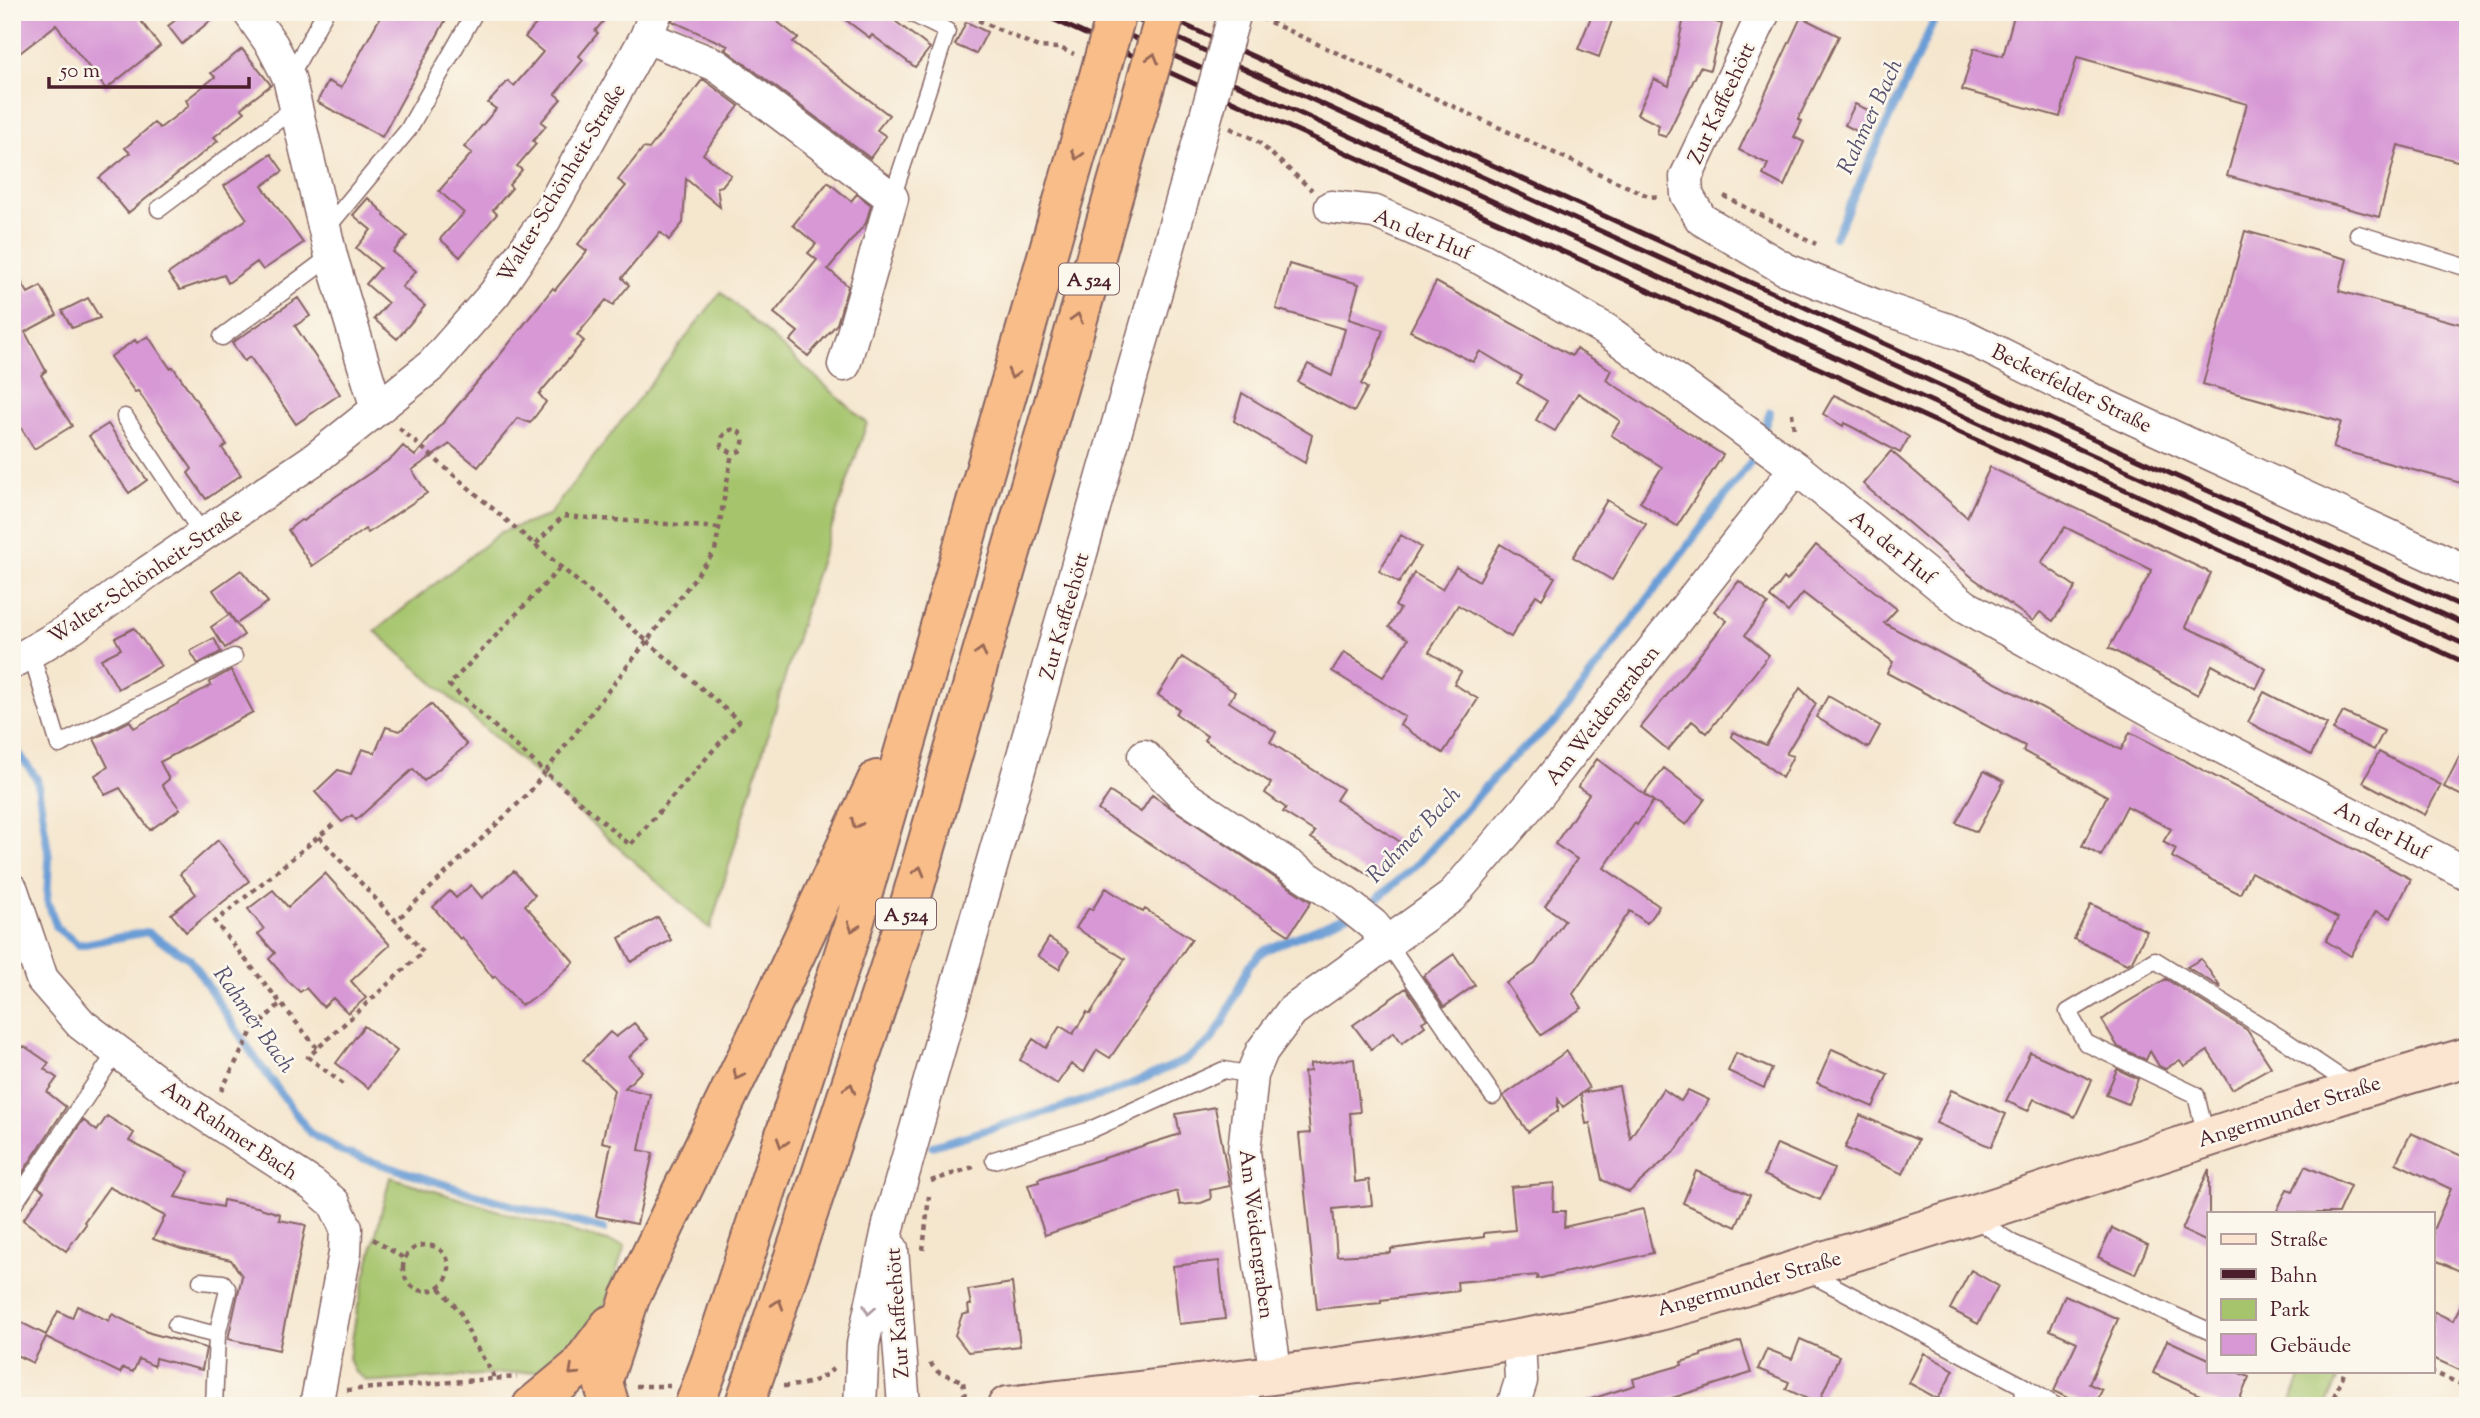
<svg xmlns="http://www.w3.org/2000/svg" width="2480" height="1418" font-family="'Sorts Mill Goudy',serif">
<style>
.green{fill:#a5c46c;stroke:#78724c;stroke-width:2}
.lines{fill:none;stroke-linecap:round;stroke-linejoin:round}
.stream{stroke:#6a9dd5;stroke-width:8}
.building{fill:#d798d5}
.service-casing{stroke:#866564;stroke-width:19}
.minor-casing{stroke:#866564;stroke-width:35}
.secondary-casing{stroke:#866564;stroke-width:42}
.motorway-casing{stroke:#866564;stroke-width:42}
.path{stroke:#866564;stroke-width:4.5;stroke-dasharray:5 5;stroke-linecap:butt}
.service{stroke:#fff;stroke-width:16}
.minor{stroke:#fff;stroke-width:32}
.secondary{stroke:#fce5d0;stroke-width:38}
.motorway{stroke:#f8bd89;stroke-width:38}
.rail{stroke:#4a1f2b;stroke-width:5}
.minor-bridge-casing{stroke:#866564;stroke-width:35;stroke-linecap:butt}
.motorway-bridge-casing{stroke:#866564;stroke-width:42;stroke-linecap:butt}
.minor-bridge{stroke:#fff;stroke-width:32}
.motorway-bridge{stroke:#f8bd89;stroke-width:38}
.oneway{stroke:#986655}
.oneway2{stroke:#ae9aa0}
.labels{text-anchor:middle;stroke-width:5;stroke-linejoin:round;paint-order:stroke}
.shield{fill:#fbf7ec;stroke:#7f6065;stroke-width:2}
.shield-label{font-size:19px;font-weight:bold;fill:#4a1f2b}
.street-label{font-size:21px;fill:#4a1f2b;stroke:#fbf7ec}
.water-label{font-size:23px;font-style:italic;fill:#57516f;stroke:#fbf7ec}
</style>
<rect width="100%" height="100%" fill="#fbf7ec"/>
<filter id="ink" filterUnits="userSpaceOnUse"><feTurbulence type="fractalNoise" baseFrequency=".0143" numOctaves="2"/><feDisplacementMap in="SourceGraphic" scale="14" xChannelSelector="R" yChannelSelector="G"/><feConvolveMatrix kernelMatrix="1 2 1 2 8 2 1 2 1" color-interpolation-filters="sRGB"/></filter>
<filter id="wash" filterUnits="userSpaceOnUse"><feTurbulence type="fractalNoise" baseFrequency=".00686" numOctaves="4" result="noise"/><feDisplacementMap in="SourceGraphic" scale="28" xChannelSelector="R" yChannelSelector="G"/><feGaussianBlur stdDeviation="1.57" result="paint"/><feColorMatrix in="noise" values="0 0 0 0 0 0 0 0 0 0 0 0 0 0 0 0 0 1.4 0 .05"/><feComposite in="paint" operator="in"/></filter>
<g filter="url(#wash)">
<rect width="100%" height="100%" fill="#f5e6ce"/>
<path class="green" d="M721 292 867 423 814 580 710 929 375 631 501 532 548 516Z
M390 1177 509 1214 625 1246 599 1323 556 1370 379 1382 366 1380 354 1371 349 1358 357 1310Z
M2304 1371H2342L2326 1406H2289Z"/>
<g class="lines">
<path class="stream" d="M1835 237 1938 12
M1762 434 1770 412
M12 737 15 748 37 779 49 858 47 900 57 928 79 945 147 932 190 959 255 1058 310 1133 342 1152 517 1207 604 1229
M1363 907 1375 901 1419 862 1507 763 1557 720 1753 459 1757 447
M932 1146 1110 1093 1184 1061 1211 1041 1224 1020 1249 965 1263 951 1349 915"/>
</g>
<g id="blocks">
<path class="building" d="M12 12H134L160 46 106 89 56 25 12 59Z
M186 12H221L182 44 168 26Z
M383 12H450L382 137 317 102 328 81 341 88Z
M546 12H611L595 31 598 33 579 56 583 60 555 94 561 99 541 122 546 126 533 141 536 144 517 166 522 170 509 185 512 188 493 210 497 214 460 257 440 239 464 213 439 191 472 153 464 147 496 109 488 103 508 81 514 86 543 52 525 37Z
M674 12H765L798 38 793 42 889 115 877 130 886 136 870 158 725 49 728 46 672 21Z
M835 12H888L886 14 930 48 915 67 872 35 870 38Z
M1593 12H1615L1599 57 1578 49Z
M2015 12H2468V164L2398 145 2379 217 2227 176 2247 104 2077 57 2060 117 1962 90 1974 48 2003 56Z
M1685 13 1722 24 1710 70 1700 67 1666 137 1657 134 1659 125 1637 114 1654 79 1669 86Z
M1801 17 1839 36 1798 119 1802 121 1794 137 1804 142 1784 186 1763 175 1768 164 1739 150Z
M966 22 987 32 976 54 955 45Z
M242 49 271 85 241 108 245 112 214 137 218 141 128 213 99 178 130 153 125 148 154 123 160 128 189 106 186 100 215 77 211 73Z
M703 79 739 106 703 154 731 175 722 186 717 187 720 207 686 179 683 223 669 240 660 232 622 278 629 285 613 305 606 300 577 335 584 341 539 394 546 402 530 423 518 418 478 467 450 444 412 470 427 493 368 533 365 529 312 566 288 530 301 520 304 521 319 508 393 457 403 446 415 456 495 361 553 288 555 290 587 251 578 244 626 186 618 180 643 148 649 149Z
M1855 104 1877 114 1866 136 1845 125Z
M271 154 283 171 262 186 303 243 263 270 257 262 228 283 224 275 180 290 168 274 247 219 224 186Z
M828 182 851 201 857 194 871 205 866 223 828 269 848 286 837 324 808 356 790 341 798 332 774 313 817 260 808 253 816 244 793 225Z
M368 198 385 214 384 216 407 236 393 252 416 271 402 287 425 306 397 339 374 319 388 303 366 284 380 268 356 248 371 230 353 215Z
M2245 231 2347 259 2339 291 2468 326V485L2333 448 2341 422 2203 384Z
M1289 264 1359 284 1349 319 1383 330 1372 364 1361 384 1367 388 1354 412 1298 382 1308 364 1332 376 1345 329 1276 309Z
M12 266 28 293 41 286 57 315 25 332 46 371 41 375 72 426 34 449 12 413Z
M1436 282 1572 356 1576 349 1611 370 1606 380 1723 455 1677 526 1640 502 1662 467 1611 435 1620 421 1578 393 1555 431 1536 420 1547 401 1517 383 1522 376 1480 351 1473 362 1410 331Z
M88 298 100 318 72 328 62 311Z
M298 298 310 316 295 326 340 394 296 424 250 357 244 361 232 343Z
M148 336 170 368 173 367 227 445 222 448 241 475 206 499 188 473 192 469 138 391 135 392 110 357 135 340 137 343Z
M1242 393 1312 435 1305 463 1234 421Z
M1834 395 1864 409 1909 437 1900 453 1854 428 1844 423 1843 426 1823 414Z
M108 424 147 480 129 493 89 436Z
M1891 451 1967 517 1990 467 2211 573 2185 627 2224 644 2266 669 2256 689 2212 665 2198 695 2109 648 2152 570 2065 527 2041 563 2076 587 2053 621 2040 612 2033 621 1973 578 1863 484Z
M1607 500 1646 524 1612 580 1573 557Z
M1401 535 1421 547 1399 583 1379 571Z
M1500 544 1555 577 1542 599 1536 595 1511 637 1458 605 1429 652 1461 672 1454 684 1478 699 1443 753 1400 725 1405 717 1332 671 1344 652 1383 677 1408 639 1389 627 1400 609 1395 606 1414 573 1442 589 1456 567 1479 581Z
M1816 545 1897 609 1884 623 2121 750 2130 732 2411 879 2391 918 2376 911 2351 956 2326 941 2338 918 2251 872 2240 894 2215 881 2172 857 2176 849 2163 842 2171 829 2127 806 2101 856 2082 846 2107 796 2023 751 2025 746 1887 673 1893 662 1803 593 1788 612 1770 597 1784 578 1787 581Z
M241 570 268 602 236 624 213 590Z
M1739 581 1768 604 1745 635 1769 655 1707 733 1692 721 1668 750 1641 727 1727 621 1714 611Z
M230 614 244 635 225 648 211 627Z
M134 628 161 666 118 689 101 659 121 649 115 638Z
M214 638 221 652 198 664 190 651Z
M1182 657 1235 692 1229 702 1276 732 1270 742 1343 789 1336 800 1405 845 1380 882 1311 838 1315 832 1283 812 1286 808 1265 793 1271 783 1204 740 1207 736 1176 714 1179 709 1158 695Z
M231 670 253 712 160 762 169 779 162 785 180 809 150 830 120 788 105 795 95 775 108 767 94 739 130 721 134 728 211 685 209 682Z
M1800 688 1816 704 1786 754 1793 756 1782 778 1731 736 1733 732 1766 745Z
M2264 692 2327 724 2311 755 2248 722Z
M1828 696 1880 726 1868 748 1816 717Z
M431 704 467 745 424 781 413 769 356 820 352 815 342 822 315 792 338 770 351 774 362 749 375 753 386 727 400 731Z
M2343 712 2384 731 2374 750 2333 730Z
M2468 740V799L2444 787Z
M2379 752 2441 785 2425 815 2363 782Z
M1597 759 1653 801 1637 825 1635 823 1604 868 1659 906 1647 923 1630 911 1573 994 1582 1008 1541 1035 1506 983 1535 964 1565 920 1545 906 1577 859 1555 844 1589 794 1578 787Z
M1664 768 1705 799 1686 825 1644 794Z
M1984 771 2004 781 1977 832 1956 823Z
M1110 792 1141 812 1152 795 1311 902 1289 935 1098 810Z
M218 840 249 881 186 932 171 914 196 894 180 874Z
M514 871 535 895 525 905 574 962 540 994 521 1005 495 976 493 978 462 937 460 939 433 907 450 891 456 898 471 885 482 898Z
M325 873 390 945 351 981 366 998 348 1013 333 998 323 1007 306 988 300 992 288 981 269 959 275 953 258 934 264 929 248 909 273 890 288 907Z
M1106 888 1143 912 1145 909 1192 939 1110 1058 1097 1050 1084 1072 1071 1064 1057 1084 1020 1060 1033 1039 1046 1048 1060 1026 1073 1034 1087 1012 1090 1014 1125 959 1076 928 1089 908 1092 910Z
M2091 904 2147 931 2132 961 2127 964 2074 939Z
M658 917 671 940 631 962 619 938Z
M1049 938 1069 951 1059 969 1038 956Z
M1454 954 1475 985 1444 1007 1423 976Z
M2201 959 2221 988 2187 967Z
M2166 979 2247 1030 2271 1067 2232 1089 2208 1051 2184 1066 2180 1060 2165 1069 2159 1066 2150 1051 2146 1060 2118 1047 2102 1020 2121 1006Z
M1406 988 1427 1019 1422 1022 1425 1026 1402 1043 1394 1032 1371 1049 1353 1025Z
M634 1023 648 1039 629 1057 642 1071 625 1088 650 1094 639 1150 653 1153 637 1224 596 1216 611 1144 602 1142 614 1090 583 1060 610 1032 616 1037Z
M364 1026 397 1051 368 1088 336 1063Z
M24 1046 49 1063 44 1069 57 1078 47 1092 66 1107 21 1175 12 1169V1062Z
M1832 1049 1888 1074 1873 1107 1817 1083Z
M1567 1051 1589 1088 1582 1093 1619 1086 1630 1138 1663 1089 1681 1101 1688 1090 1709 1100 1677 1149 1629 1192 1602 1180 1590 1123 1586 1124 1581 1094 1563 1107 1558 1099V1111L1528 1132 1503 1096Z
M2030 1052 2092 1080 2075 1117 2034 1099 2028 1111 2006 1101Z
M1736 1053 1772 1069 1764 1088 1728 1071Z
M1354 1059 1360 1112 1350 1113 1355 1182 1369 1180 1372 1205 1333 1209 1337 1256 1391 1253V1249L1484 1237V1233L1515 1230 1511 1187 1554 1183 1553 1211H1565L1564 1227 1643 1209 1653 1253 1537 1279 1538 1275 1457 1282 1458 1291 1381 1300V1303L1317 1309 1299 1134 1310 1133 1304 1072 1310 1071V1064Z
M2117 1069 2138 1079 2128 1104 2106 1095Z
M1951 1090 2006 1114 1991 1147 1936 1123Z
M1215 1107 1230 1186 1210 1190 1211 1199 1201 1203 1180 1205 1177 1191 1045 1235 1028 1185 1039 1182 1038 1179 1180 1134 1176 1114Z
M1860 1115 1918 1140 1903 1174 1845 1148Z
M107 1116 134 1133 129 1141 189 1172 175 1197 222 1207 223 1200 257 1207 280 1214 279 1220 306 1225 279 1350 228 1339 242 1276 231 1260 181 1249 153 1239 165 1216 109 1187 84 1222 86 1224 66 1251 23 1220 44 1191 38 1187 83 1120 97 1131Z
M2411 1133 2466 1158 2468 1153V1259L2462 1272 2433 1259V1230L2451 1189 2396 1163Z
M1777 1144 1834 1169 1820 1200 1764 1175Z
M2305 1166 2350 1186 2338 1213H2276L2287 1189 2293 1191Z
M2209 1169V1243L2182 1230Z
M1696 1171 1750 1195 1736 1227 1683 1203Z
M2112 1228 2148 1245 2135 1274 2098 1257Z
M1219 1261 1225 1319 1179 1324 1173 1266Z
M1971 1270 1998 1286 1978 1324 1950 1309Z
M1012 1283 1020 1346 968 1352 955 1335 962 1315 969 1313 968 1305H971L968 1290Z
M2468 1290V1374L2433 1358V1311L2453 1321Z
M2065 1295 2118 1319 2089 1384 2102 1390 2095 1406H2083L2054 1391 2077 1342 2050 1330Z
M77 1306 109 1321 112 1314 150 1333 206 1348 202 1370 155 1358 154 1366 139 1359 133 1372 123 1368 120 1373 46 1337 33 1363 12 1353V1318L46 1335 58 1311 72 1318Z
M1800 1339 1839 1356 1818 1404 1786 1389 1789 1382 1758 1369 1767 1349 1792 1359Z
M2167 1340 2209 1359V1371H2235L2249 1377 2237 1406H2223L2153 1373Z
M1741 1341 1751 1373 1666 1400 1668 1406H1586L1585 1401 1635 1385 1633 1379 1682 1365 1681 1362 1701 1356V1354Z
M1924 1353 1954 1370 1938 1399 1909 1383Z"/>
</g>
</g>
<g filter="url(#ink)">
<use href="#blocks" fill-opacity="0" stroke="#866564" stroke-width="2"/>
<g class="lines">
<defs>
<path id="service" d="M289 78 325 12
M892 198 947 31 909 12
M159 209 297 106
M326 229 408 130 475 12
M2358 234 2468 268
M222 337 331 256
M125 417 203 535
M31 653 59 745 234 657
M1387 942 1493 1096
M2206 1137 2196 1095 2086 1043 2068 1012 2155 960 2284 1040 2354 1087
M994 1160 1088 1131 1224 1070 1252 1075
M12 1207 117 1051
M1974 1218 2012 1243 2209 1331
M1805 1271 2023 1386 2024 1399 2021 1406
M201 1281 223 1283 228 1290 217 1335 214 1406
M176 1325 217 1335
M2023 1386 2056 1406"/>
<path id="minor" d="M249 12 272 45 289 78 331 256 377 409
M1764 12 1686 177 1687 195 1701 219 1785 269 1874 305 1963 335 2095 401 2468 572
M646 37 716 65 892 198 844 365
M1331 207 1375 212 1482 259 1606 330 1796 468 1965 606 2165 718 2468 874
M12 663 72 628 148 572 316 458 432 365 495 293 543 223 646 37 656 12
M1144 756 1184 796 1343 901 1373 925 1387 942
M12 890 42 979 81 1024 176 1096 313 1185 334 1203 346 1228 345 1253 316 1406
M892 1249 904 1406
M1276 1376 1244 1152 1252 1075 1262 1051 1292 1011 1451 897 1539 794 1796 468
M860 1406 863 1344 890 1220 1201 134
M1239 1406 1248 1378
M1513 1406 1521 1381 1519 1339"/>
<path id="secondary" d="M1007 1406C1222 1381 1439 1360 1651 1313 1715 1298 1778 1275 1840 1256 2050 1193 2256 1117 2468 1057"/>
<path id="motorway" d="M711 1361 856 917 1095 90
M757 1368 904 924 1140 103
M532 1406 578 1368 610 1325
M610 1406 604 1386V1377L630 1298 768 1013 877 780"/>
</defs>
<use href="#service" class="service-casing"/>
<use href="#minor" class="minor-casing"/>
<use href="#secondary" class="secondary-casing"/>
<use href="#motorway" class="motorway-casing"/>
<path class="path" d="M960 12 1038 47 1060 48 1074 54
M1261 18 1650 197 1661 196
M1230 128 1256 140 1312 190
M1724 196 1816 244
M1792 413 1794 430
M399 428 647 641 715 551 732 453 722 447C718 420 754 427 740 451L732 453
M536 544 563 516 719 528
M647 641 739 721 630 845 545 772Z
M319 837 396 921 529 793 545 772 449 685 561 567
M317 1048 215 922 334 824
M343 1084 308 1057 423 952 396 921
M221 1091 252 1031 281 1003
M931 1181 976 1166
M373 1239 405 1259
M403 1268a23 23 0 1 1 46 0a23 23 0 1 1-46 0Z
M923 1250 929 1196
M440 1288 460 1312 472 1340 493 1374V1379
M930 1363 938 1372 963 1381 966 1406
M2430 1371 2468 1387
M636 1386H670
M783 1386C803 1386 818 1382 833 1369
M347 1390 517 1377
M2330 1406 2345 1371"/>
<use href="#service" class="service"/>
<use href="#minor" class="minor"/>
<use href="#secondary" class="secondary"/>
<use href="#motorway" class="motorway"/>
<path class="rail" d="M1037 12 2468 664
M1078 12 2468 646
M1120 12 2468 626
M1156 12 2468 609"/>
<defs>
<path id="minor-bridge" d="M1201 134 1235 12"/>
<path id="motorway-bridge" d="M1095 90 1117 12
M1140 103 1166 12
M694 1406 711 1361
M744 1406 757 1368"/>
</defs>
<use href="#minor-bridge" class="minor-bridge-casing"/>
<use href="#motorway-bridge" class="motorway-bridge-casing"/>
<use href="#minor-bridge" class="minor-bridge"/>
<use href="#motorway-bridge" class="motorway-bridge"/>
</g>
<defs><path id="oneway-chevron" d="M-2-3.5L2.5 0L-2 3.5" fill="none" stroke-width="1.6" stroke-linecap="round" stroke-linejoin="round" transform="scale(1.75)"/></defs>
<g class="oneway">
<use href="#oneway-chevron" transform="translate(1153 58) rotate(-74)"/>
<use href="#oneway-chevron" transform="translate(1077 155) rotate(106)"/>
<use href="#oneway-chevron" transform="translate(1077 318) rotate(-74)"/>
<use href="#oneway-chevron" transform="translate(1013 374) rotate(106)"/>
<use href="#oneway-chevron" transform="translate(981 652) rotate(-74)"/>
<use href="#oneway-chevron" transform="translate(856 824) rotate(115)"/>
<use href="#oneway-chevron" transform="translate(919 871) rotate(-74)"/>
<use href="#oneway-chevron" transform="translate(853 927) rotate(108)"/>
<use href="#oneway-chevron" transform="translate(738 1075) rotate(116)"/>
<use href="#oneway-chevron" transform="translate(850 1088) rotate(-72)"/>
<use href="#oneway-chevron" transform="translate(782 1143) rotate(108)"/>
<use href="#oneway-chevron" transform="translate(778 1304) rotate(-72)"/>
<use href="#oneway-chevron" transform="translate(573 1371) rotate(137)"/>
</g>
<use class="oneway2" href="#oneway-chevron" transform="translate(869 1310) rotate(101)"/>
</g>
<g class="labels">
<g class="shield">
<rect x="1059" y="263.5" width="60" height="31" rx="5"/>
<rect x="876" y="898.5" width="60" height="31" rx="5"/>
</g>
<g class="shield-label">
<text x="1089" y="286">A 524</text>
<text x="906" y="921">A 524</text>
</g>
<g class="street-label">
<text transform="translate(1721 103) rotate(-65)" y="7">Zur Kaffeehött</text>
<text transform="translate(561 183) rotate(-59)" y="7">Walter-Schönheit-Straße</text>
<text transform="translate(1423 234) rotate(22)" y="7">An der Huf</text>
<text transform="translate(2072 388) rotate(26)" y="7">Beckerfelder Straße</text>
<text transform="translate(1893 547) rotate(39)" y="7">An der Huf</text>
<text transform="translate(145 575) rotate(-34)" y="7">Walter-Schönheit-Straße</text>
<text transform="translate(1064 616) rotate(-74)" y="7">Zur Kaffeehött</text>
<text transform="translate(1602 715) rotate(-52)" y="7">Am Weidengraben</text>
<text transform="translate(2382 830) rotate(27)" y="7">An der Huf</text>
<text transform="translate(2289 1111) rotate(-18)" y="7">Angermunder Straße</text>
<text transform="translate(230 1130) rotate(34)" y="7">Am Rahmer Bach</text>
<text transform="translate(1257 1234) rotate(83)" y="7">Am Weidengraben</text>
<text transform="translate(1749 1283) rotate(-16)" y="7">Angermunder Straße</text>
<text transform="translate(897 1313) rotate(-94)" y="7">Zur Kaffeehött</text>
</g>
<g class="water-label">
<text transform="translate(1869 116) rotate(-65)" y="8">Rahmer Bach</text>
<text transform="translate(1413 834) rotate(-46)" y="8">Rahmer Bach</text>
<text transform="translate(255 1019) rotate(55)" y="8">Rahmer Bach</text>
</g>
</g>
<rect width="2480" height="1418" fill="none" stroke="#fbf7ec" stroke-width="42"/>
<rect x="2207" y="1212" width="228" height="161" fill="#fbf7ec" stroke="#b4a19f" stroke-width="2"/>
<rect x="2221" y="1234" width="35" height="10" fill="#fce5d0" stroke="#b4a19f" stroke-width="2"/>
<text x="2270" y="1246" font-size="21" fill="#4a1f2b">Straße</text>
<rect x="2221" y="1269" width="35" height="10" fill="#4a1f2b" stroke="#b4a19f" stroke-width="2"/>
<text x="2270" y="1282" font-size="21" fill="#4a1f2b">Bahn</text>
<rect x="2221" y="1299" width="35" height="21" fill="#a5c46c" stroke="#b4a19f" stroke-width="2"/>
<text x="2270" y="1316" font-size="21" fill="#4a1f2b">Park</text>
<rect x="2221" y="1334" width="35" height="21" fill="#d798d5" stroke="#b4a19f" stroke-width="2"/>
<text x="2270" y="1352" font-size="21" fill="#4a1f2b">Gebäude</text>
<path d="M49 77v10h200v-10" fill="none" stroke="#4a1f2b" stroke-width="3.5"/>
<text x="60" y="77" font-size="21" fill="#4a1f2b" stroke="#fbf7ec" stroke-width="5" paint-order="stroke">50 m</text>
</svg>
